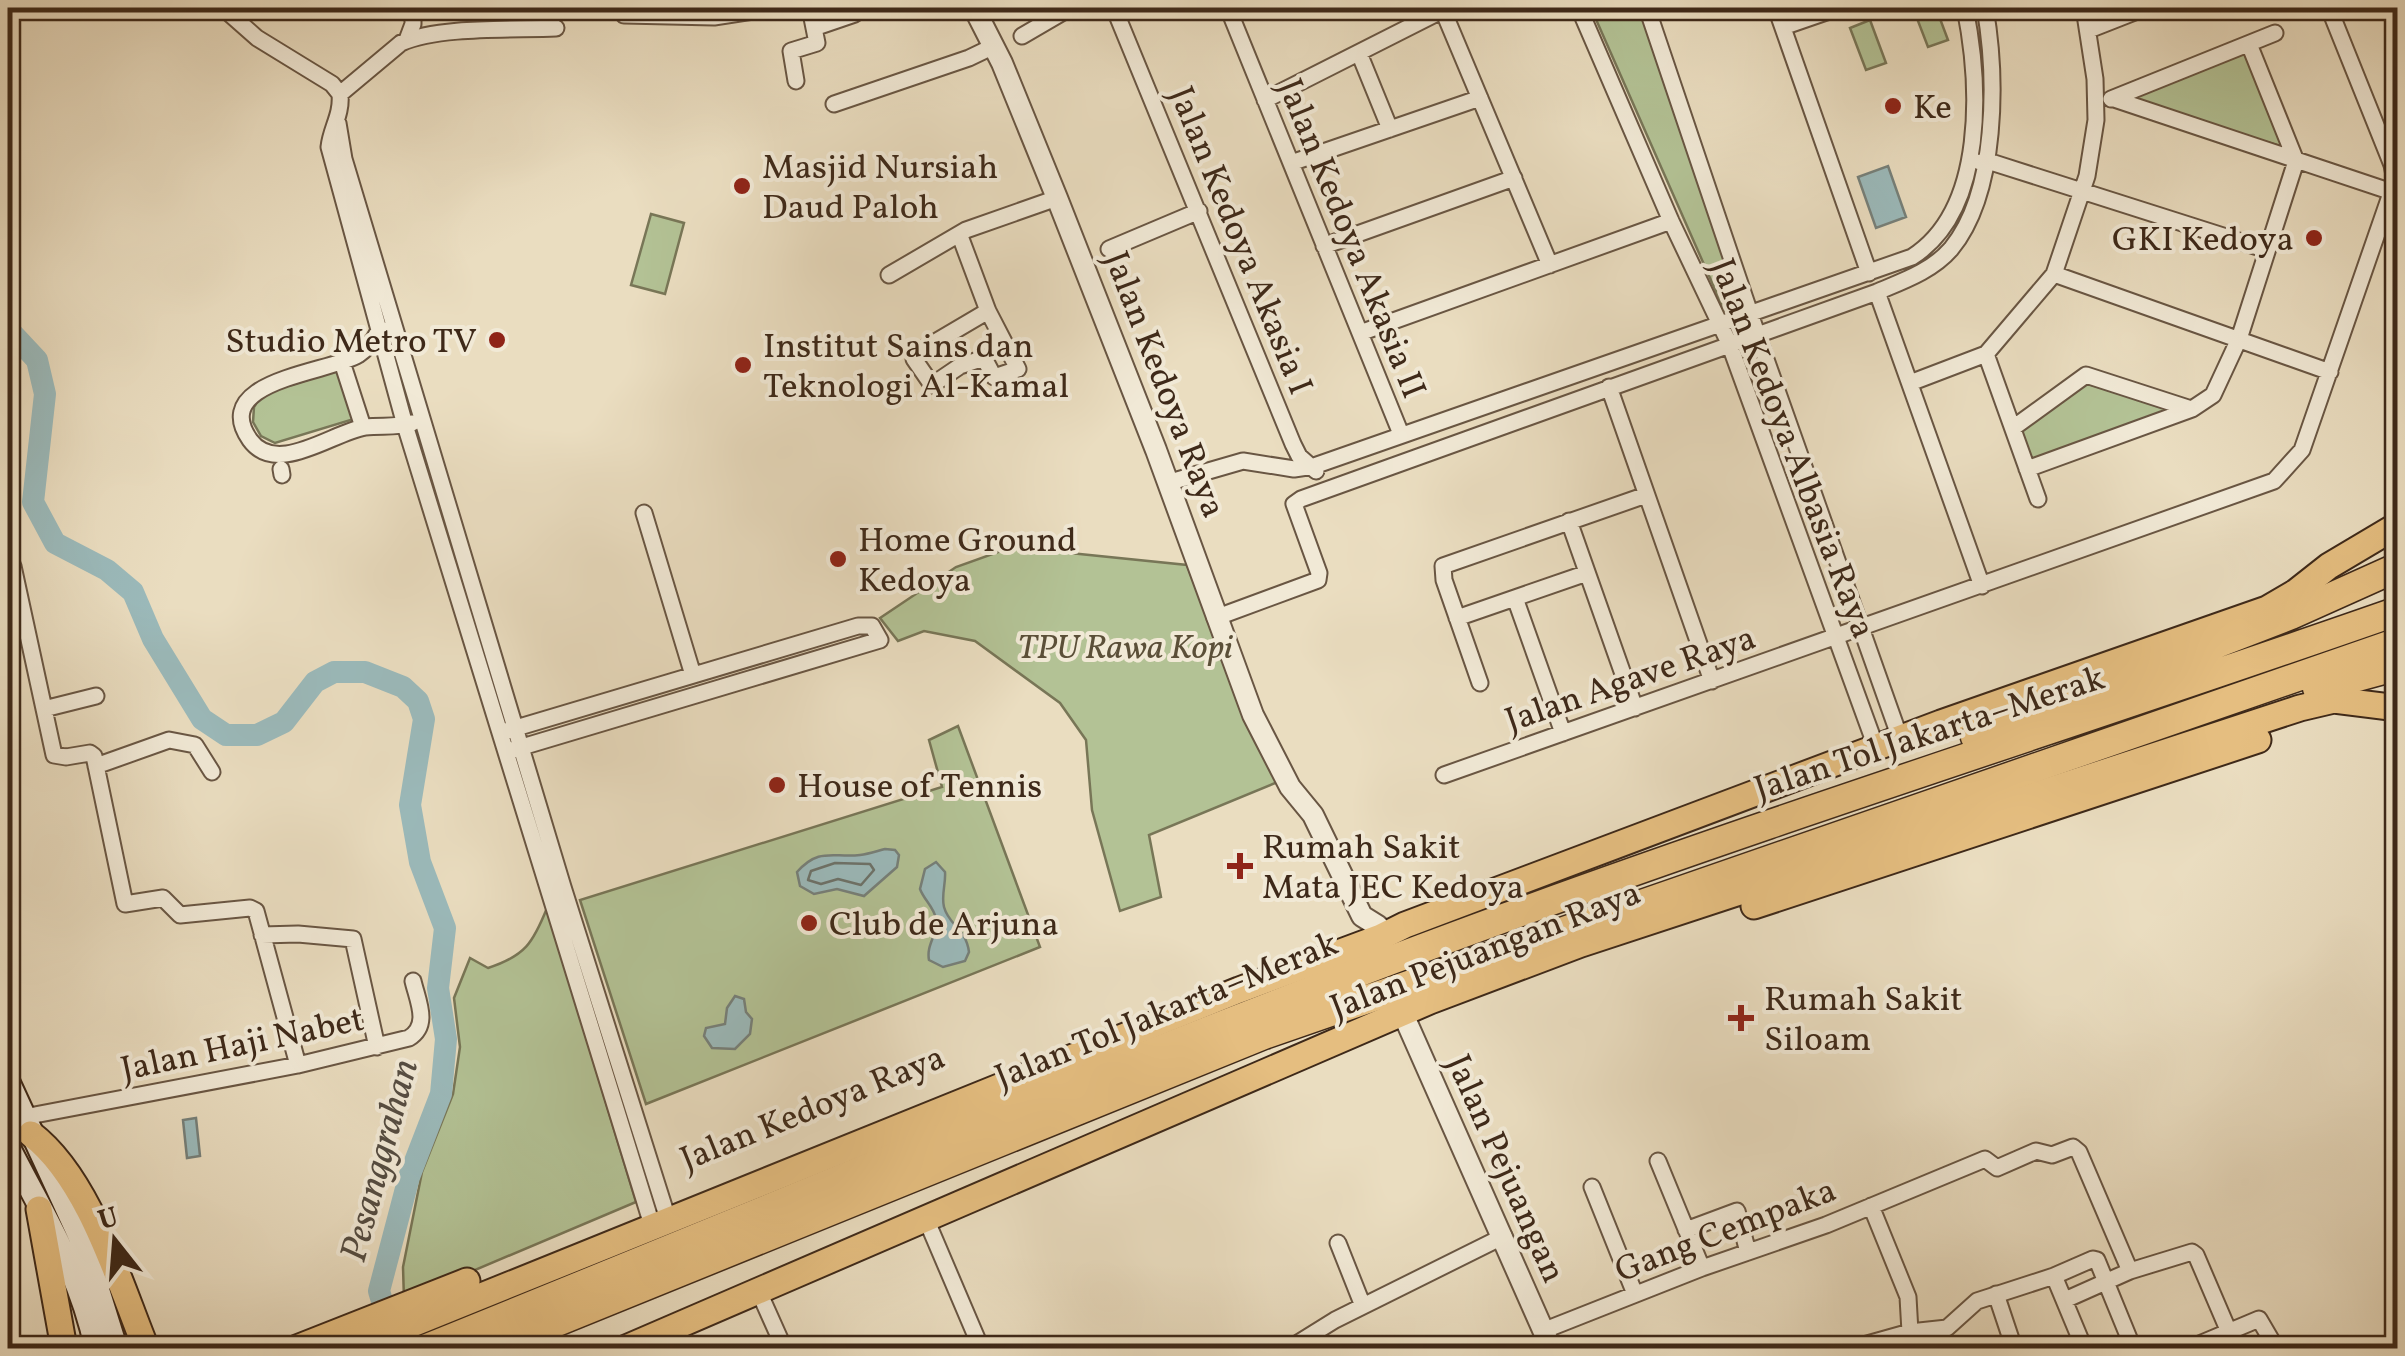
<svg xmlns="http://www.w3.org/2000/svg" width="2405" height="1356" font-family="Vollkorn,serif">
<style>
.green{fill:#b3c295;stroke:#787657;stroke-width:2.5}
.water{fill:#9bbabb;stroke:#76807a;stroke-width:2.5}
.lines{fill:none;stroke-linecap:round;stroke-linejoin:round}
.shore{stroke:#6c726a;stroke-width:2.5}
.river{stroke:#9bbabb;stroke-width:22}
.minor-casing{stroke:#695643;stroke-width:19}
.tertiary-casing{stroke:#695643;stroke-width:24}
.secondary-casing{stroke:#3e2919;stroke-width:26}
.primary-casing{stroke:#3e2919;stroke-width:29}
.motorway-casing{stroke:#3e2919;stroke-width:31}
.minor{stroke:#f1e9d6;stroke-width:15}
.tertiary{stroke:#f1e9d6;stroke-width:20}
.secondary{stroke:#f1e9d6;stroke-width:22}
.primary{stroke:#e5be80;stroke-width:25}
.motorway{stroke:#e5be80;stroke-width:28}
.poi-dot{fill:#8f2418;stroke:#f1e9d6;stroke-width:4}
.labels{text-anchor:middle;stroke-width:8;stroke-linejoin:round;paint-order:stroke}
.poi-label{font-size:35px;fill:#3e2919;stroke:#f1e9d6;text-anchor:start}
.street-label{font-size:35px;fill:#3e2919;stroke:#f1e9d6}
.park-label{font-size:35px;font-style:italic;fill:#5b4f38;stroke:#f1e9d6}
.water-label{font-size:38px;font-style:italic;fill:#554d42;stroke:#f1e9d6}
</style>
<rect width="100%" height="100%" fill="#eaddc0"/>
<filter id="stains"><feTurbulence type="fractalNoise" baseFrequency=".002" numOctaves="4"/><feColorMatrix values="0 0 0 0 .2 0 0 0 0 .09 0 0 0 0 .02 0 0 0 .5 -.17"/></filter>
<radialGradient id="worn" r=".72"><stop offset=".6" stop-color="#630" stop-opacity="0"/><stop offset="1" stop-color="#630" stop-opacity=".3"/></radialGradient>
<path class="green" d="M1591 8H1644L1754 309 1728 319Z
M1913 8H1936L1948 40 1928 47Z
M1870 20 1886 63 1866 70 1850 28Z
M2252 43 2287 148 2122 99Z
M651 214 684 223 665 294 631 285Z
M339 370 354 419 275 443 261 436 253 422 254 407 262 394Z
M2076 380 2181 413 2029 464 2018 429Z
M1012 547 1187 565 1237 694 1280 781 1149 835 1161 897 1120 911 1092 810 1086 740 1060 703 975 641 924 631 898 641 880 618 956 567Z
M958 726 1040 947 646 1104 580 900 942 787 929 740Z
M547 908 636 1202 404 1300 403 1267 422 1172 453 1094 460 1047 454 998 470 958 488 968C525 956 533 943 547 908Z"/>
<path class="water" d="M1888 166 1906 217 1876 228 1858 177Z
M885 849 895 850 899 855 897 867 864 896 837 889 814 894 800 886 797 872C819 847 833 858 860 855 869 854 877 851 885 849Z
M936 862 945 872C946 884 941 895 944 907 949 926 966 928 969 952L965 961 943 967 929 960C926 944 938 935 936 919 934 907 924 900 920 889L925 869Z
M735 996 744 999 746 1012 752 1019 750 1034 735 1049 712 1048 704 1036 706 1028 725 1024 727 1008Z
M196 1118 200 1156 187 1158 183 1120Z"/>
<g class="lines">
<path class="shore" d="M835 863 870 864 874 870 861 885 838 879 821 884 808 880 811 871Z"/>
<path class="river" d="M8 329 37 360 45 394 33 502 55 543 107 570 133 592 153 639 202 719 226 735H257L284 722 315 682 334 672H365L403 687 418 701 424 719 410 805 420 862 445 928 438 988 446 1039 441 1094 409 1177 379 1291 396 1348"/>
<defs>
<path id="minor" d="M223 8 257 38 332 84 340 94C342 115 331 128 329 147L405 425 652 1225
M621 8 624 15 714 17 773 8
M1114 8 1293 444 1299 456 1316 471
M1228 8 1401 434
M1442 8 1550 265
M1579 8 1671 221 1729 343 1876 747
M1647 8 1757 334 1900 738
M1776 8 1869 273
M1783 27 1838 8
M814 28 855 14 854 8
M2089 30 2145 8
M1022 36 1070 8
M407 40 413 24V8
M1359 53 1390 129
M796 81 791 51 817 43 810 8
M340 94 401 43C439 26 513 30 556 28
M2111 99 2275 33
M2114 99 2392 192 2395 180 2392 165 2329 8
M1265 100 1443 10
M834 104 969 58 994 46
M338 123 344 159 563 887 668 1219
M1980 162 1994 163 2267 250
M1291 163 1480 98
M960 236 988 311 1018 369 994 377 984 358 960 366 932 385 914 359 915 354 988 311
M1324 246 1514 178
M1109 249 1199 211
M2054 274 2330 372
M889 275 966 230 1057 198
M1877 292 1982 586
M384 330 378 332C373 342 367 349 358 355 329 373 208 380 250 440 277 477 333 432 365 427 382 425 396 428 412 423
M1360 333 1671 221
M1986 354 2038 499
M342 362 363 427
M1910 383 1986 354 2054 274 2087 176 2096 120 2095 79 2084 8
M1609 387 1712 681
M2013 428 2086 375 2191 409
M281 469 282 475
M2027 469 2192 409 2213 395 2239 339 2296 161 2249 44
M1167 483 1243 461 1294 469 1314 466 1912 257C1987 209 1980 83 1965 8
M644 513 693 675
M1569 521 1635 708
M8 561 13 566 54 755 66 757 90 753 94 756 125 904 163 898 180 915 250 908 256 911 298 1065
M1515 598 1563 733
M1215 618 1318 580 1319 573 1294 504 1301 499 1877 292C1903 281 1932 271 1951 249 1998 192 1997 77 1985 8
M1457 618 1587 573
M1480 683 1444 580 1443 566 1646 495
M44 709 96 696
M506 731 858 626H872L880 640 512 750
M96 766 169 740 195 745 212 772
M1444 775 2274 481 2302 450 2389 199
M262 935 298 934 353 939 377 1047
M24 1117 298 1065 409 1038C430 1025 418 1002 413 981
M1658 1161 1702 1268
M1592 1187 1635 1294
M1871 1206 1908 1297 1910 1332 1917 1348
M926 1219 981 1348
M1686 1230 1737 1211 1748 1252
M1338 1243 1363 1306
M2054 1276 2084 1348
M759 1292 784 1348
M1996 1294 2014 1348
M2065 1300 2130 1271 2192 1252 2196 1255 2229 1332
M1545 1330 1702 1268 1826 1225 1985 1159 1997 1168 2036 1151 2052 1155 2073 1147 2079 1152 2130 1271
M1290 1348 1335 1320 1504 1236
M1853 1348 1910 1332 1947 1328 1977 1301 2054 1276 2093 1259 2097 1260 2133 1348
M2190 1348 2259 1319 2276 1348"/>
<path id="tertiary" d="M974 8 1002 63 1057 198 1156 450 1253 715 1290 787 1313 815 1362 916 1378 926
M1403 1014 1551 1348"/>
<path id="secondary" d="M8 1081 85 1248 116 1348
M8 1146C42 1213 81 1274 96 1348"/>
<path id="primary" d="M1754 906 2258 740
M31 1134C89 1178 119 1282 146 1348
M39 1209 64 1348
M297 1348 467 1281
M353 1348 1239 990 1381 937 1405 925 1941 723 2267 609 2296 592 2329 566 2398 525
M626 1348 1430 1001 1581 944 2300 708 2334 700 2398 708"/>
<path id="motorway" d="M2317 688 2398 666
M1975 737 2291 615 2398 567
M427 1348C786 1203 1143 1050 1507 917 1802 809 2101 715 2398 611
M493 1348 1264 1035 2398 642"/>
</defs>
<use href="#minor" class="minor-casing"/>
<use href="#tertiary" class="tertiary-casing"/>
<use href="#secondary" class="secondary-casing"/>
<use href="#primary" class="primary-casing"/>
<use href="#motorway" class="motorway-casing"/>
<use href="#minor" class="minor"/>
<use href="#tertiary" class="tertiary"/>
<use href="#secondary" class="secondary"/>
<use href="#primary" class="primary"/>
<use href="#motorway" class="motorway"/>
</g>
<g class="poi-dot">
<circle cx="1893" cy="106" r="10"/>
<circle cx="742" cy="186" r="10"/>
<circle cx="2314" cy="238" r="10"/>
<circle cx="497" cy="340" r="10"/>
<circle cx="743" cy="365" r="10"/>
<circle cx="838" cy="559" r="10"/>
<circle cx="777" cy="785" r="10"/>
<path d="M1235 851h10v10h10v10h-10v10h-10v-10h-10v-10h10z"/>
<circle cx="809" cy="923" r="10"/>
<path d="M1736 1003h10v10h10v10h-10v10h-10v-10h-10v-10h10z"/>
</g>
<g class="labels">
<g class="poi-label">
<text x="1913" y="118">Ke</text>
<text x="762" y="178">Masjid Nursiah<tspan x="762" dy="40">Daud Paloh</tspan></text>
<text x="2294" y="250" text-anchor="end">GKI Kedoya</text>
<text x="477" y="352" text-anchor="end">Studio Metro TV</text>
<text x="763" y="357">Institut Sains dan<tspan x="763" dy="40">Teknologi Al-Kamal</tspan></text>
<text x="858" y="551">Home Ground<tspan x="858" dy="40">Kedoya</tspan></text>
<text x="797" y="797">House of Tennis</text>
<text x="1262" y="858">Rumah Sakit<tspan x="1262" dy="40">Mata JEC Kedoya</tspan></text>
<text x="829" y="935">Club de Arjuna</text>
<text x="1764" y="1010">Rumah Sakit<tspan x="1764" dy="40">Siloam</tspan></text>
</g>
<g class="street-label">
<text transform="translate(1353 238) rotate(68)" y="12">Jalan Kedoya Akasia II</text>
<text transform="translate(1242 240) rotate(68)" y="12">Jalan Kedoya Akasia I</text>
<text transform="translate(1166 384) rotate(69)" y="12">Jalan Kedoya Raya</text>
<text transform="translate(1794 448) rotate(69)" y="12">Jalan Kedoya Albasia Raya</text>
<text transform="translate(1630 678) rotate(-19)" y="12">Jalan Agave Raya</text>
<text transform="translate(1929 732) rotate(-18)" y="12">Jalan Tol Jakarta–Merak</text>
<text transform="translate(1485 949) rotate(-21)" y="12">Jalan Pejuangan Raya</text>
<text transform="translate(1166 1009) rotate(-22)" y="12">Jalan Tol Jakarta–Merak</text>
<text transform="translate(242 1043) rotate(-12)" y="12">Jalan Haji Nabet</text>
<text transform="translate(812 1107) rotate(-22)" y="12">Jalan Kedoya Raya</text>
<text transform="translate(1507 1168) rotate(66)" y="12">Jalan Pejuangan</text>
<text transform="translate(1725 1229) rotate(-21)" y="12">Gang Cempaka</text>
</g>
<g class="park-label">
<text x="1125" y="658">TPU Rawa Kopi</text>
</g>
<g class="water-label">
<text transform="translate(378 1160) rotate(-75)" y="13">Pesanggrahan</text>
</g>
</g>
<rect width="2405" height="1356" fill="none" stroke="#eaddc0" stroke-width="40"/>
<rect x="10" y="10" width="2385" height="1336" fill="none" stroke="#3e2919" stroke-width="5"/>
<rect x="20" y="20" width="2365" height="1316" fill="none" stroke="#3e2919" stroke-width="2.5"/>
<g transform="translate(115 1241) rotate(343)" stroke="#f1e9d6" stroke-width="8" paint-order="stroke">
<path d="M0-8L18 38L0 25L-18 38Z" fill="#3e2919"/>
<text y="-15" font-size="28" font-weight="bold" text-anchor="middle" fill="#3e2919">U</text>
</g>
<rect width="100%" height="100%" filter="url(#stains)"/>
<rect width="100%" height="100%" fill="url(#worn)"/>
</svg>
